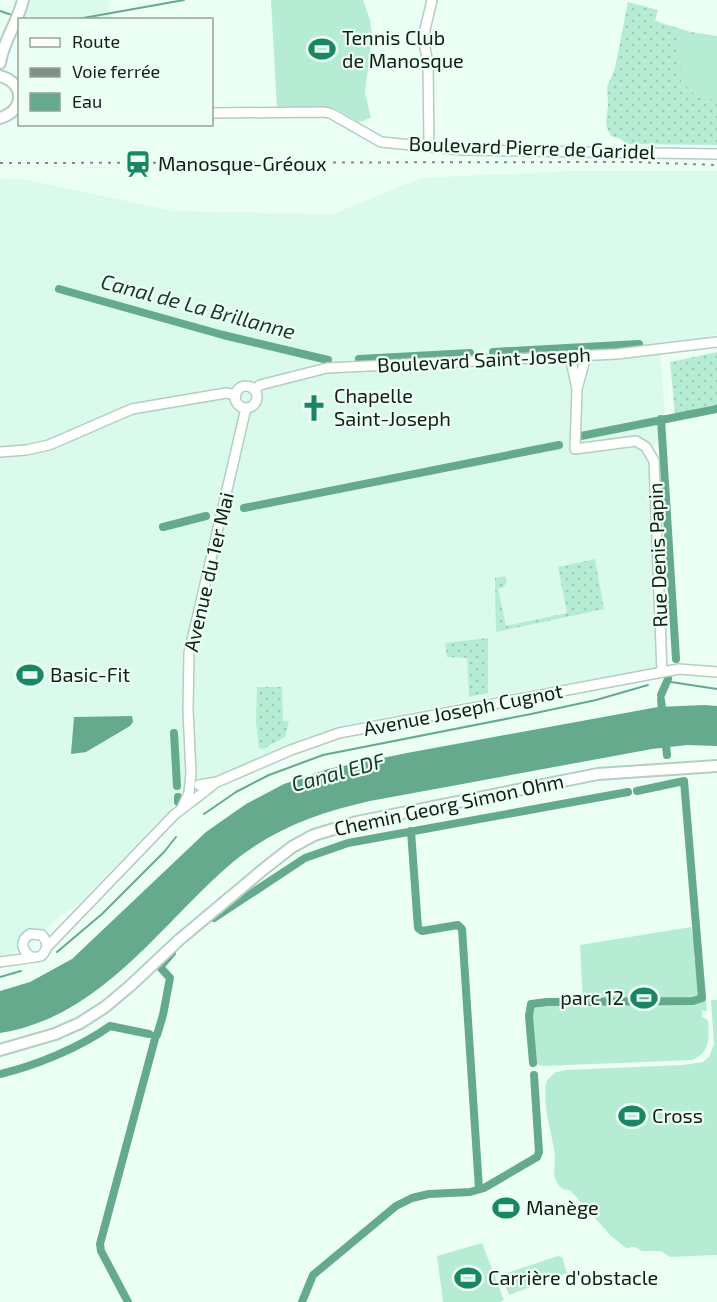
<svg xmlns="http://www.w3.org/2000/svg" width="717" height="1302" font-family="'Exo 2',sans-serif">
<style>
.built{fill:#dafbeb}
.grass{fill:url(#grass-dots)}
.garden{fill:#b6ecd4}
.water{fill:#65aa8d}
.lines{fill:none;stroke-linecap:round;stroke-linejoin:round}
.stream{stroke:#65aa8d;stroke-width:2}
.canal{stroke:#65aa8d;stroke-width:8}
.tertiary-casing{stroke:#b5cdc2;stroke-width:12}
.secondary-casing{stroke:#b5cdc2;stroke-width:14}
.primary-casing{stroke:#b5cdc2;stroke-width:14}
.tertiary{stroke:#fff;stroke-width:9}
.secondary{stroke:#fff;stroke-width:10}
.primary{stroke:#fff;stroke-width:10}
.rail{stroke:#808f88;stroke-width:2;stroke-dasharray:3 6;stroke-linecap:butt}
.labels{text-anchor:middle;stroke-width:4.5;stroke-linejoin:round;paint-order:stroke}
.poi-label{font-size:20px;fill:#131c18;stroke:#ebfff5;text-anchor:start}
.street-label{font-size:20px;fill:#131c18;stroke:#ebfff5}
.water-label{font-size:21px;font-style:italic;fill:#18382c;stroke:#ebfff5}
</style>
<defs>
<pattern id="grass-dots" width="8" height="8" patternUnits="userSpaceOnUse" patternTransform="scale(1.5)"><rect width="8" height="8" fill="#b6ecd4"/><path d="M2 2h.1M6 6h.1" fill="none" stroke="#9ccab5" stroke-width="1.8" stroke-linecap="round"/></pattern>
</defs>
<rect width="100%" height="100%" fill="#ebfff5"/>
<path class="built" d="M29 0H109V10L115 19H24Z
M569 171H717V335L660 346 666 431 646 455 651 488 652 552 659 668 472 700 346 725 208 781 176 804 80 902 10 955 0 957V179L18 178 174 211 333 214 421 178Z"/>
<path class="grass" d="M628 2 658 10 655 21 691 32 717 36V145L626 144 621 139 611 136 607 128 606 123 608 105 607 87 615 68Z
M717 352V406L675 414 670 362Z
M595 559 604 609 496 632 495 578 505 576 507 582 504 587 498 589 506 626 567 613 558 567Z
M488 638V693L469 697 467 658 447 657 445 643Z
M257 687H282L283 721H289L285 737 263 749 259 748 256 722Z"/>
<path class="garden" d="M271 0H363L370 20 372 37 365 92 371 118 359 122 334 108H277Z
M679 32 717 38V100L697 97 681 81Z
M691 927 694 941V959C707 970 705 994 707 1011H702V1017L708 1020C709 1038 711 1052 692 1060L543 1066 536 1064 532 1005 583 1003 580 945Z
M711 1000H717V1255L670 1257 661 1251H642L635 1247 626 1248 611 1236 570 1190C564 1190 561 1189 558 1184 552 1176 555 1166 555 1156 552 1131 541 1105 547 1080L556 1072 566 1070 683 1065 703 1062 709 1057 714 1044Z
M482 1243 504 1300 500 1302H443L437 1256Z
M558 1256 562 1257 567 1273 509 1295 501 1275Z"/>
<path class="water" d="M704 705 717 706V746L687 745 652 749 370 801C320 812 273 829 233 862 160 924 102 1017 0 1033V991L30 982 72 959 206 832 246 804 284 784 328 769 407 753 658 707Z
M132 716 133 722 130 726 86 752 71 754 74 717Z"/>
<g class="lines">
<path class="stream" d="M0 11 12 15
M72 20 184 0
M671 682 717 689
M204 814 236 792 269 775 323 755 531 714 596 700 648 685
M57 952 102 914 164 852 176 837
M0 977 21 971"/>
<path class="canal" d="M59 289 223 335 328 360
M493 352 639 344
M359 359 470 353
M661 419 676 659
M581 436 717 409
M244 508 559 445
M163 527 206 516
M661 695 668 679
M661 700 663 716
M174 733 177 786
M665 737 667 755
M178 797V802
M411 831 418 928 422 931 458 925 462 929 479 1189
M214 918 305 858 348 843 628 792
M157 1035 163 1015 170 978 160 967 172 953
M533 1063 529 1016 531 1004 547 1002 693 1001 702 998 684 781 637 791
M0 1074C35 1066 81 1047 110 1026L149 1034
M128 1302 101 1251 100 1244 156 1035
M302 1302 313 1275 396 1206 412 1198 429 1194 470 1192 484 1188 537 1157 539 1152 534 1075"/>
<defs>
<path id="tertiary" d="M212 113 325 112 332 114 381 142 463 150 717 154
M429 147 428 63 423 38 432 0
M570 356 577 389
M586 356 577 389 575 449 636 441 646 447 654 461 662 672
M235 397a11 11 0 1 1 22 0a11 11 0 1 1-22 0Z
M254 390 260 385 327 368 617 354 717 342
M0 452 26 450 49 445 132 409 226 393 236 395
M199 785 217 782 291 750 339 733 679 669 717 672
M182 808 189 793 191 773 188 710 189 653 246 408
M30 956C21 950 20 940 30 934L42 935 46 941 47 947
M0 962C6 961 39 957 41 956 45 953 45 951 47 947L174 815 213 785"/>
<path id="secondary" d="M0 1050 55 1034 80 1023 105 1007 130 986 179 940 265 868 292 847 314 835 357 822 598 774 717 766"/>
<path id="primary" d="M0 63C3 41 18 22 23 0
M0 76C26 83 25 111 0 118"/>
</defs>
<use href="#tertiary" class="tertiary-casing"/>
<use href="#secondary" class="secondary-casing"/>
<use href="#primary" class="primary-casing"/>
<use href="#tertiary" class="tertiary"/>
<use href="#secondary" class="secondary"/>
<use href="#primary" class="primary"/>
<path class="rail" d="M0 163 632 162 717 165"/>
</g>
<defs>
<symbol id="stadium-bare" viewBox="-9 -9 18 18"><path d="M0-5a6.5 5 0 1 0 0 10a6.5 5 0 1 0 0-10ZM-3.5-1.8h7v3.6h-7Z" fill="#1a8664" stroke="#ebfff5" stroke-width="2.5" paint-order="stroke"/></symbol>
<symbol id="station-bare" viewBox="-9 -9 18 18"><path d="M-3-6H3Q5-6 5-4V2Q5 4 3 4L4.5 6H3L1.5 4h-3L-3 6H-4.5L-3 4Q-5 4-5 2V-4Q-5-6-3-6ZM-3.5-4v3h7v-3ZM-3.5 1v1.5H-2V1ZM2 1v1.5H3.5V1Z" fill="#1a8664" stroke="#ebfff5" stroke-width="2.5" paint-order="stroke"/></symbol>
<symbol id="church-bare" viewBox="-9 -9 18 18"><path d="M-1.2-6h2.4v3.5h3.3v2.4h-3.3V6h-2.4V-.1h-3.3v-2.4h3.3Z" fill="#1a8664" stroke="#ebfff5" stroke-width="2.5" paint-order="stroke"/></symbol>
</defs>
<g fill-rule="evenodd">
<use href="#stadium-bare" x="303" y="30" width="38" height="38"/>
<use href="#station-bare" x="119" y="145" width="38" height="38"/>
<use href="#church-bare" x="295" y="389" width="38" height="38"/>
<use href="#stadium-bare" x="11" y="656" width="38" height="38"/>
<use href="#stadium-bare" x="625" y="979" width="38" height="38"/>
<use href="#stadium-bare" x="613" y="1097" width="38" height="38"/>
<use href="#stadium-bare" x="487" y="1189" width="38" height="38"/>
<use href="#stadium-bare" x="449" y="1259" width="38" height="38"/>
</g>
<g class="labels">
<g class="poi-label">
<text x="342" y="45">Tennis Club<tspan x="342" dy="23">de Manosque</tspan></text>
<text x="158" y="171">Manosque-Gréoux</text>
<text x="334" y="403">Chapelle<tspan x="334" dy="23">Saint-Joseph</tspan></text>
<text x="50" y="682">Basic-Fit</text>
<text x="624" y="1005" text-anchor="end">parc 12</text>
<text x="652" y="1123">Cross</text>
<text x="526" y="1215">Manège</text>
<text x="488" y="1285">Carrière d'obstacle</text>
</g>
<g class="street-label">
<text transform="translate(532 148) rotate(2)" y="7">Boulevard Pierre de Garidel</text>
<text transform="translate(484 360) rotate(-3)" y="7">Boulevard Saint-Joseph</text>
<text transform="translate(658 555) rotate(-92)" y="7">Rue Denis Papin</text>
<text transform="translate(209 572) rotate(-77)" y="7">Avenue du 1er Mai</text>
<text transform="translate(463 710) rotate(-11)" y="7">Avenue Joseph Cugnot</text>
<text transform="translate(449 805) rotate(-12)" y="7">Chemin Georg Simon Ohm</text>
</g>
<g class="water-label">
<text transform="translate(198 307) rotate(15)" y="7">Canal de La Brillanne</text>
<text transform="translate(338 773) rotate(-15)" y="7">Canal EDF</text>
</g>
</g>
<rect x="18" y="18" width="195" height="108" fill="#ebfff5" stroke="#95a49d" stroke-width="1.5"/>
<rect x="30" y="38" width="30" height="9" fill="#ffffff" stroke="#95a49d" stroke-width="1.5"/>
<text x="72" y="48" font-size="18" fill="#131c18">Route</text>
<rect x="30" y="68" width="30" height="9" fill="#808f88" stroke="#95a49d" stroke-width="1.5"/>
<text x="72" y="78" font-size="18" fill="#131c18">Voie ferrée</text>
<rect x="30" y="93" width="30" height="18" fill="#65aa8d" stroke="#95a49d" stroke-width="1.5"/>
<text x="72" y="108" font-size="18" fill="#131c18">Eau</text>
</svg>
